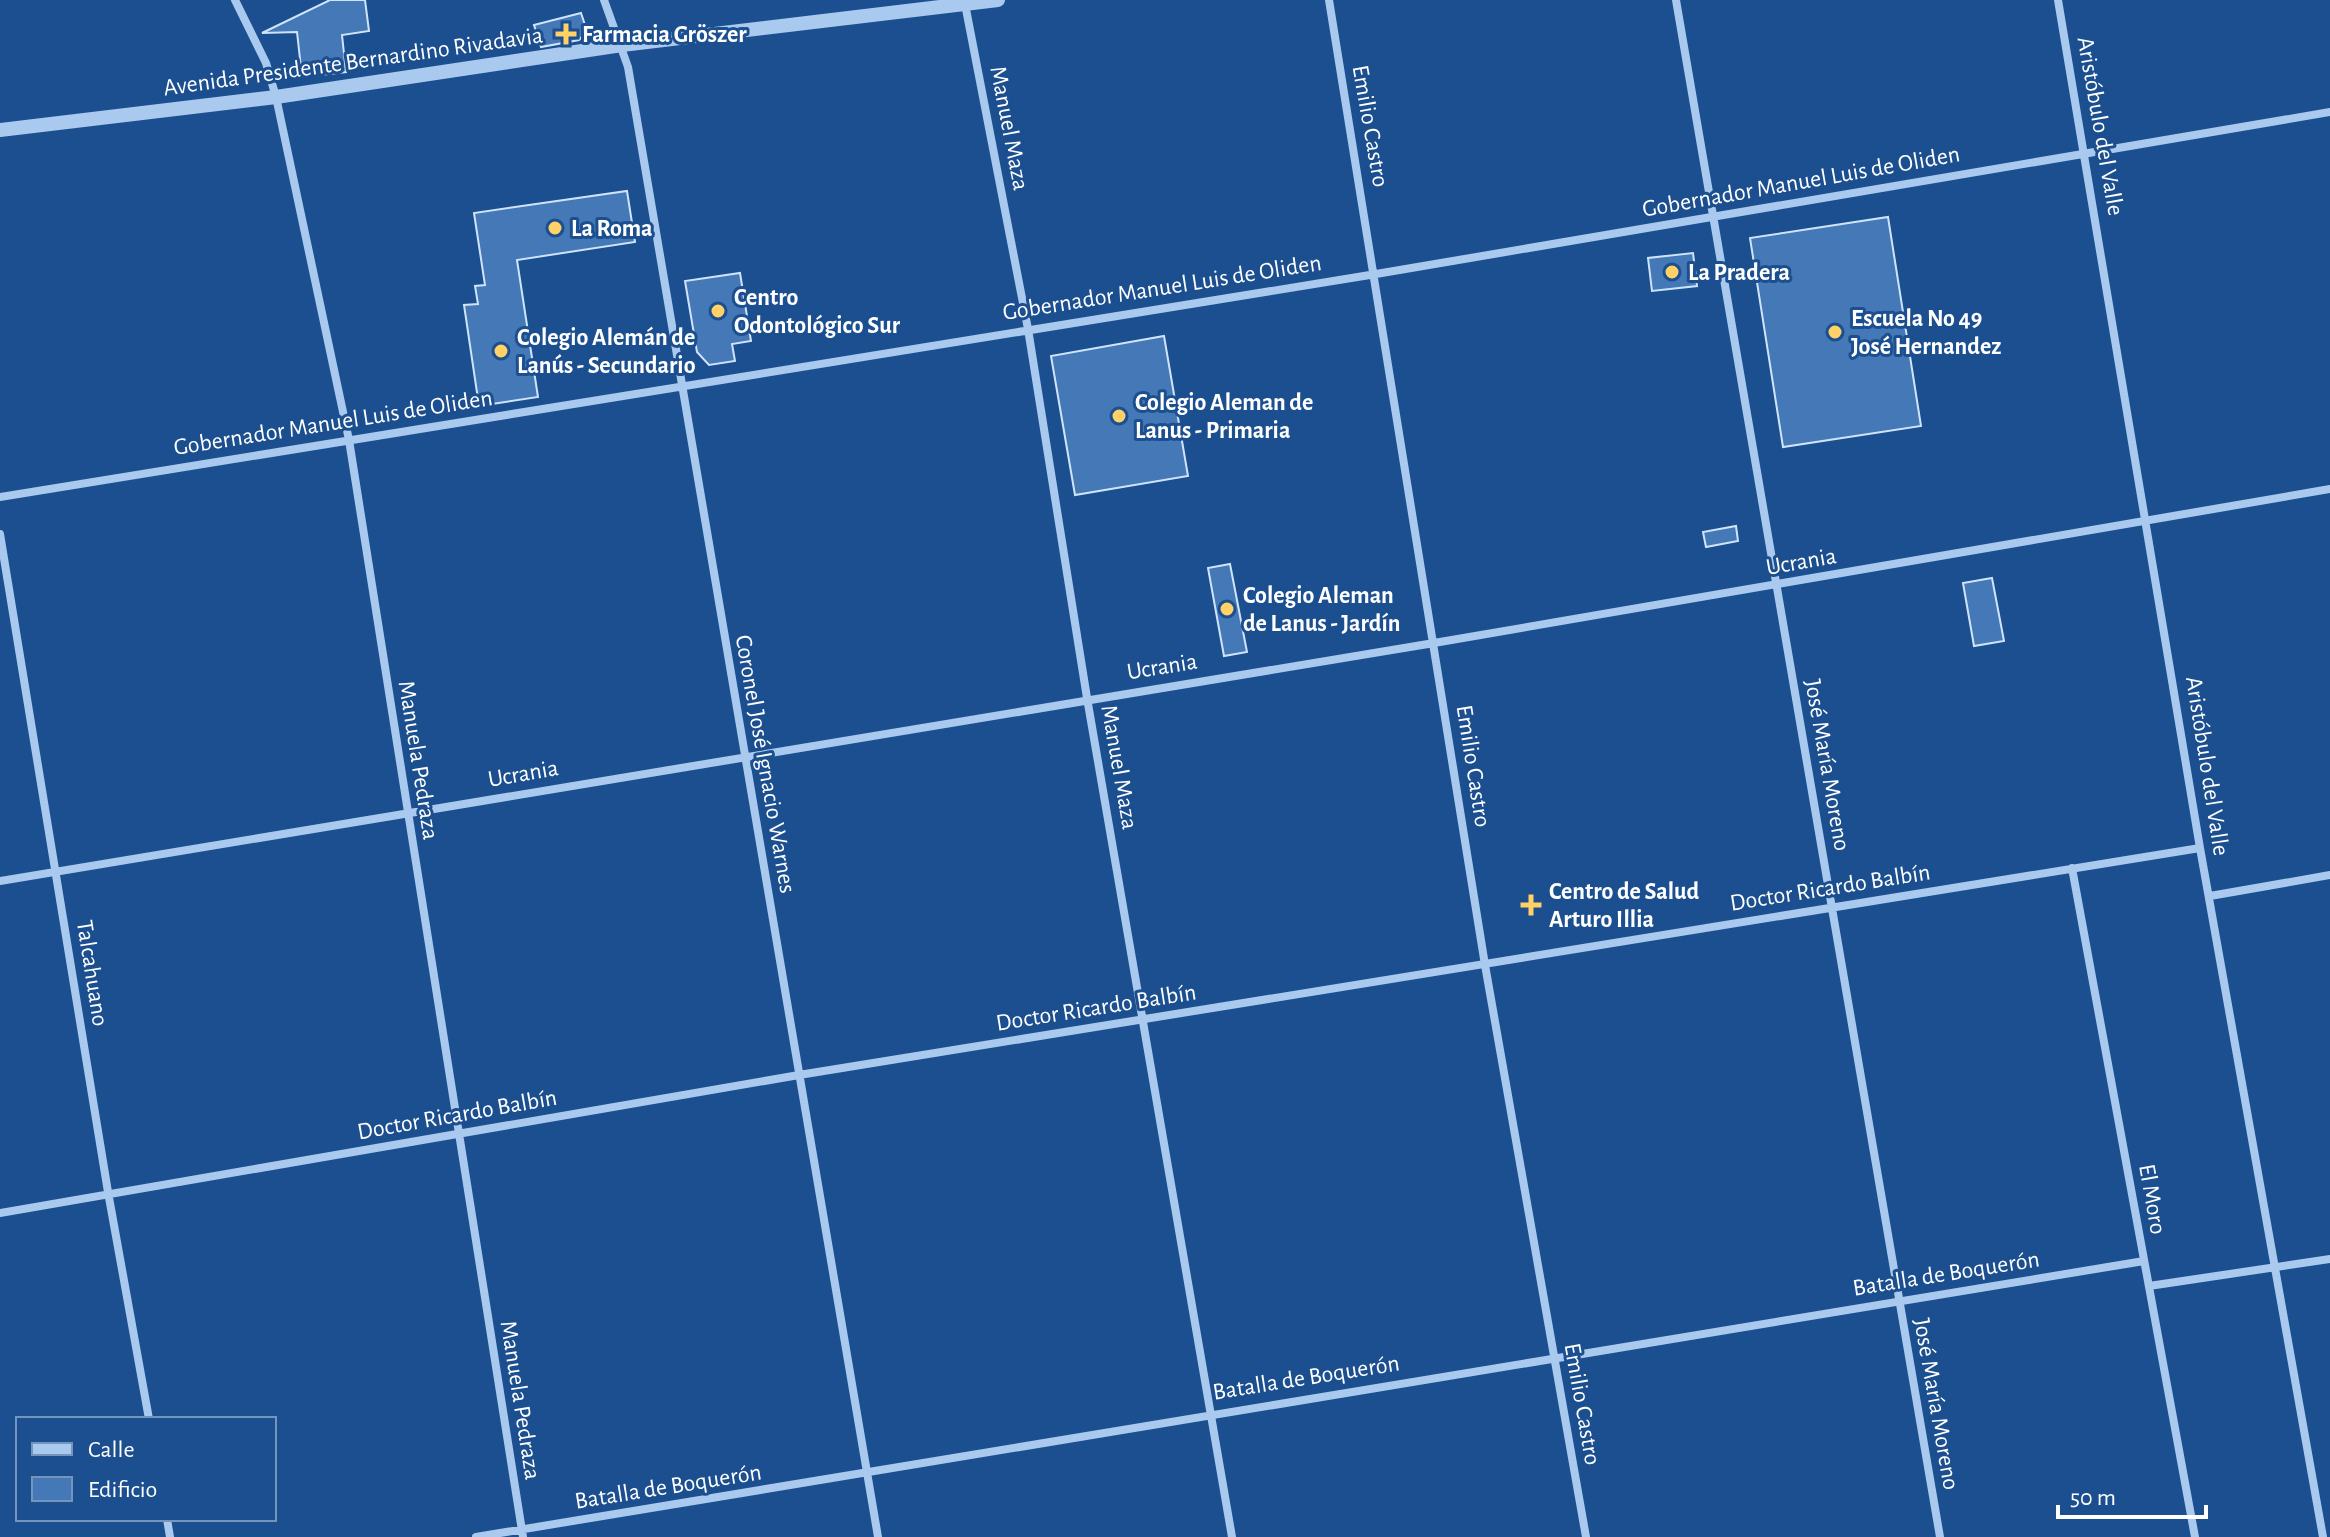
<svg xmlns="http://www.w3.org/2000/svg" width="2330" height="1537" font-family="'Alegreya Sans',sans-serif">
<style>
.building{fill:#4478b7;stroke:#cfe3fa;stroke-width:2}
.lines{fill:none;stroke-linecap:round;stroke-linejoin:round}
.minor{stroke:#a9c9ee;stroke-width:8}
.tertiary{stroke:#a9c9ee;stroke-width:14}
.poi-dot{fill:#ffd166;stroke:#1b4f8f;stroke-width:3}
.labels{text-anchor:middle;stroke-width:6;stroke-linejoin:round;paint-order:stroke}
.poi-label{font-size:24px;font-weight:bold;fill:#fff;stroke:#1b4f8f;text-anchor:start}
.street-label{font-size:24px;fill:#fff;stroke:#1b4f8f}
</style>
<rect width="100%" height="100%" fill="#1b4f8f"/>
<path class="building" d="M330 0H365L369 31 342 35 346 72 302 77 297 32 262 33Z
M581 13 587 31 579 40 541 47 534 25Z
M627 191 635 242 517 260 538 397 479 406 464 305 478 304 475 286 485 285 474 213Z
M1888 217 1921 426 1783 447 1750 238Z
M1693 253 1697 286 1652 291 1648 258Z
M740 273 751 341 732 344 735 361 709 365 697 352 685 281Z
M1164 336 1188 476 1075 495 1051 356Z
M1736 526 1738 541 1706 547 1703 532Z
M1230 564 1247 652 1224 656 1208 568Z
M1992 578 2004 641 1974 646 1963 583Z"/>
<g class="lines">
<path class="minor" d="M235 0 266 63 276 97 349 440 523 1537
M604 0 628 67 878 1537
M1329 0 1485 965 1586 1537
M1676 0 1940 1537
M2058 0 2200 848 2323 1537
M965 4 1028 329 1087 698 1232 1537
M0 497 1376 274 2330 112
M0 534 108 1192 149 1419
M2072 868 2195 1537
M0 881 1434 643 2330 489
M2210 896 2330 875
M0 1213 799 1075 2200 848
M2149 1286 2330 1259
M167 1519 170 1537
M476 1537 2144 1261"/>
<path class="tertiary" d="M0 130 276 97 622 45 998 0"/>
</g>
<g class="poi-dot">
<path d="M562 22h8v8h8v8h-8v8h-8v-8h-8v-8h8z"/>
<circle cx="555" cy="228" r="8"/>
<circle cx="1672" cy="272" r="8"/>
<circle cx="718" cy="311" r="8"/>
<circle cx="1835" cy="332" r="8"/>
<circle cx="501" cy="351" r="8"/>
<circle cx="1119" cy="416" r="8"/>
<circle cx="1227" cy="609" r="8"/>
<path d="M1527 893h8v8h8v8h-8v8h-8v-8h-8v-8h8z"/>
</g>
<g class="labels">
<g class="poi-label">
<text x="582" y="42">Farmacia Gröszer</text>
<text x="571" y="236">La Roma</text>
<text x="1688" y="280">La Pradera</text>
<text x="734" y="305">Centro<tspan x="734" dy="28">Odontológico Sur</tspan></text>
<text x="1851" y="326">Escuela No 49<tspan x="1851" dy="28">José Hernandez</tspan></text>
<text x="517" y="345">Colegio Alemán de<tspan x="517" dy="28">Lanús - Secundario</tspan></text>
<text x="1135" y="410">Colegio Aleman de<tspan x="1135" dy="28">Lanus - Primaria</tspan></text>
<text x="1243" y="603">Colegio Aleman<tspan x="1243" dy="28">de Lanus - Jardín</tspan></text>
<text x="1549" y="899">Centro de Salud<tspan x="1549" dy="28">Arturo Illia</tspan></text>
</g>
<g class="street-label">
<text transform="translate(353 61) rotate(-8)" y="8">Avenida Presidente Bernardino Rivadavia</text>
<text transform="translate(1371 126) rotate(80)" y="8">Emilio Castro</text>
<text transform="translate(2101 126) rotate(80)" y="8">Aristóbulo del Valle</text>
<text transform="translate(1010 128) rotate(79)" y="8">Manuel Maza</text>
<text transform="translate(1801 181) rotate(-10)" y="8">Gobernador Manuel Luis de Oliden</text>
<text transform="translate(1162 287) rotate(-9)" y="8">Gobernador Manuel Luis de Oliden</text>
<text transform="translate(333 422) rotate(-9)" y="8">Gobernador Manuel Luis de Oliden</text>
<text transform="translate(1801 561) rotate(-10)" y="8">Ucrania</text>
<text transform="translate(1162 666) rotate(-9)" y="8">Ucrania</text>
<text transform="translate(419 760) rotate(81)" y="8">Manuela Pedraza</text>
<text transform="translate(766 764) rotate(80)" y="8">Coronel José Ignacio Warnes</text>
<text transform="translate(1828 765) rotate(80)" y="8">José María Moreno</text>
<text transform="translate(1474 766) rotate(81)" y="8">Emilio Castro</text>
<text transform="translate(2208 766) rotate(81)" y="8">Aristóbulo del Valle</text>
<text transform="translate(1120 767) rotate(80)" y="8">Manuel Maza</text>
<text transform="translate(523 773) rotate(-10)" y="8">Ucrania</text>
<text transform="translate(1830 887) rotate(-9)" y="8">Doctor Ricardo Balbín</text>
<text transform="translate(93 973) rotate(81)" y="8">Talcahuano</text>
<text transform="translate(1096 1007) rotate(-9)" y="8">Doctor Ricardo Balbín</text>
<text transform="translate(457 1114) rotate(-10)" y="8">Doctor Ricardo Balbín</text>
<text transform="translate(2153 1199) rotate(80)" y="8">El Moro</text>
<text transform="translate(1946 1273) rotate(-9)" y="8">Batalla de Boquerón</text>
<text transform="translate(1306 1377) rotate(-9)" y="8">Batalla de Boquerón</text>
<text transform="translate(521 1400) rotate(81)" y="8">Manuela Pedraza</text>
<text transform="translate(1583 1404) rotate(80)" y="8">Emilio Castro</text>
<text transform="translate(1937 1404) rotate(80)" y="8">José María Moreno</text>
<text transform="translate(668 1486) rotate(-9)" y="8">Batalla de Boquerón</text>
</g>
</g>
<rect x="16" y="1417" width="260" height="104" fill="#1b4f8f" stroke="#7695bc" stroke-width="2"/>
<rect x="32" y="1443" width="40" height="12" fill="#a9c9ee" stroke="#7695bc" stroke-width="2"/>
<text x="88" y="1457" font-size="24" fill="#ffffff">Calle</text>
<rect x="32" y="1477" width="40" height="24" fill="#4478b7" stroke="#7695bc" stroke-width="2"/>
<text x="88" y="1497" font-size="24" fill="#ffffff">Edificio</text>
<path d="M2058 1505v12h148v-12" fill="none" stroke="#ffffff" stroke-width="4"/>
<text x="2070" y="1505" font-size="24" fill="#ffffff" stroke="#1b4f8f" stroke-width="6" paint-order="stroke">50 m</text>
</svg>
